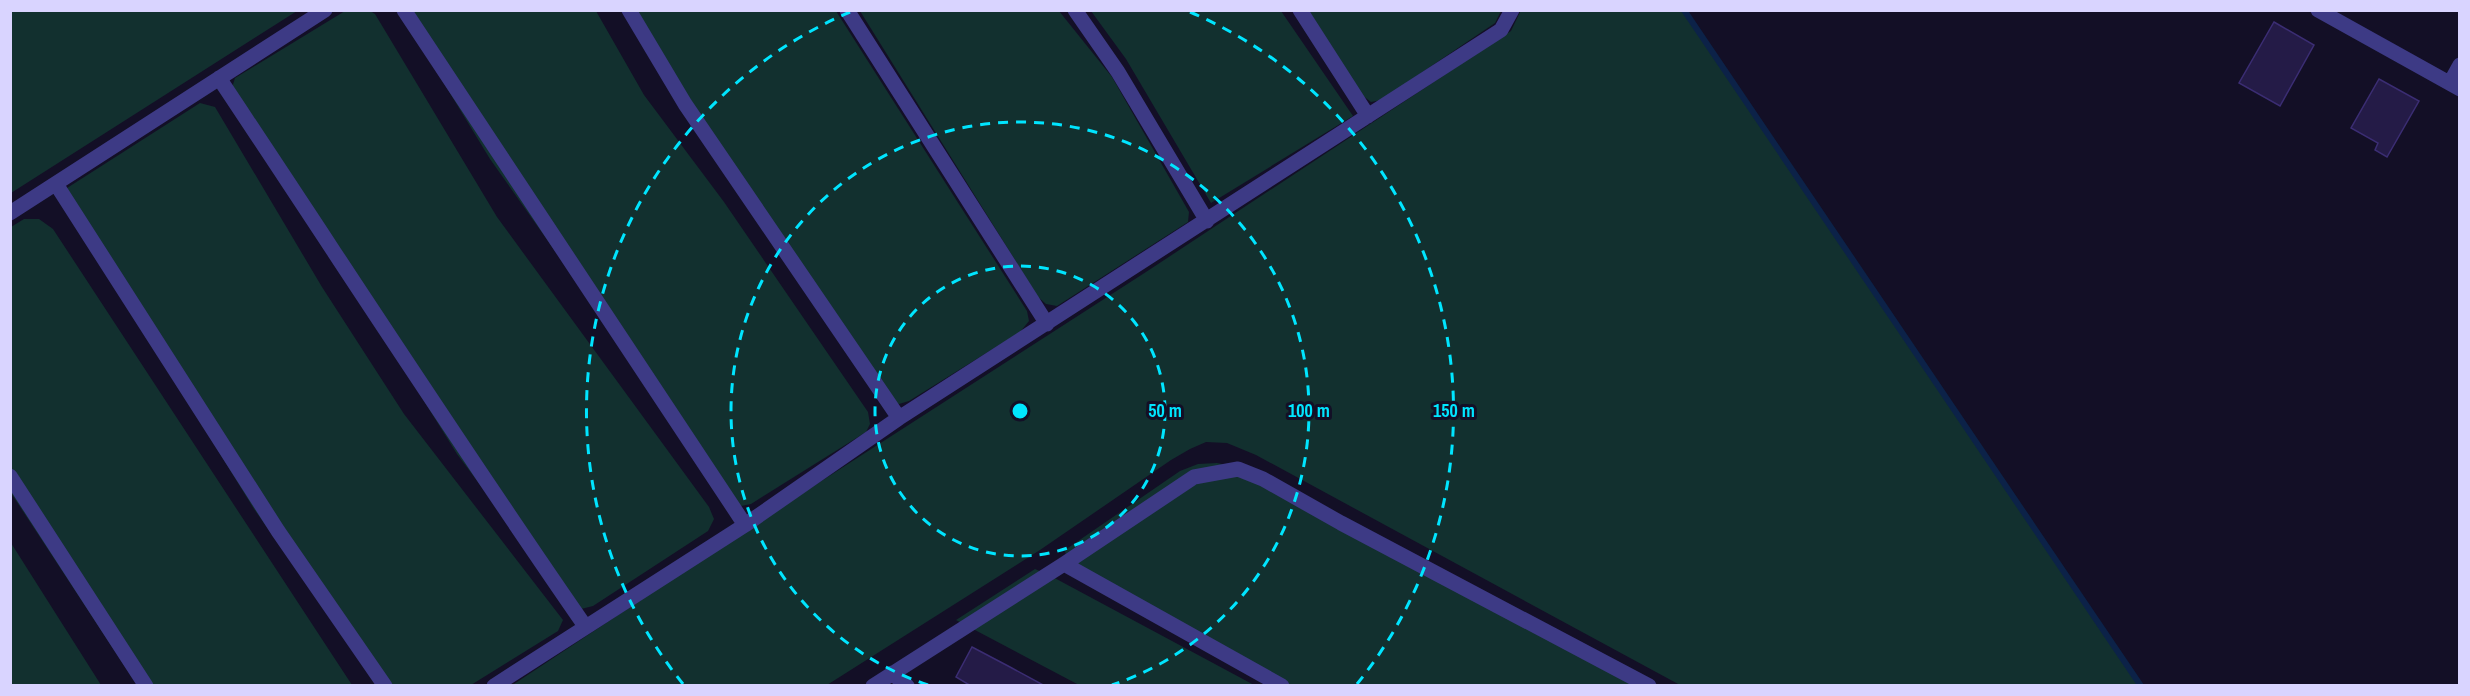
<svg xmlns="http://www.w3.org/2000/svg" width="2470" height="696" font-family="'Archivo Narrow',sans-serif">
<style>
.green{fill:#12302f}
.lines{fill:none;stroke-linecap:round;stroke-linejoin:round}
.stream{stroke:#0c2248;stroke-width:6}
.building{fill:#241b47;stroke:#3b2d73;stroke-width:1.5}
.street{stroke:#3d3a85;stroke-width:15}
.ring{fill:none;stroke:#00e5ff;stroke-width:3;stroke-dasharray:10 8}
.centre{fill:#00e5ff;stroke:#130f26;stroke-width:3}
.ring-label{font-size:18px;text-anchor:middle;font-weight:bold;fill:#00e5ff;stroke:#130f26;stroke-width:6;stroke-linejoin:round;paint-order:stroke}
</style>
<rect width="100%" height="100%" fill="#130f26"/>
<path class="green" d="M11 10H297V11L11 193Z
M1521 10 1684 11 2141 685H1680L1256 455 1227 443 1206 442 1190 449 1171 460 1040 550 827 685 511 686 778 509 1146 272 1511 31Z
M345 11H370L375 14 497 217 709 507 714 519 708 531 593 606 581 609 567 601 457 454 231 91 235 78Z
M400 11H596L644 95 724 202 868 412 870 424 866 432 751 504 736 507 490 159Z
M625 11H836L1027 311 1029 321 1020 332 909 401 899 404 887 401Z
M860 11H1059L1112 77 1189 212 1188 222 1057 306 1046 304 1038 297Z
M1091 11H1281L1353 116 1211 203 1126 59Z
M1309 11 1501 10V11L1495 23 1381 100 1371 102 1362 95Z
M200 103 215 107 322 287 404 414 563 620 558 631 471 685H378L254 509 66 204 67 188Z
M24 219H39L53 229 352 685H137L11 493V227Z
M1217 463 1231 466 1640 685H1277L1067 565 1065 550 1180 471 1198 464Z
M11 543 101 685H11Z
M1035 569 1049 575 1254 685H1079L956 620Z"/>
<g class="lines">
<path class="stream" d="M1684 10 2141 686"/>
</g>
<path class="building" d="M2274 22 2314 45 2280 106 2239 83Z
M2379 79 2419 101 2387 157 2375 150 2378 143 2351 128Z
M972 647 1010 667 1045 686H971L956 677Z"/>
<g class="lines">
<path class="street" d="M404 10 745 525
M629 10 685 104 899 418
M847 10 1047 324
M1075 10 1118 72 1207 221
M1300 10 1368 116
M2318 10 2460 89
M219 78C341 261 460 446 585 626
M2450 83 2460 65
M56 184 278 531 385 686
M10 213 325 10
M10 476 146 686
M1064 564 1282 686
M892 673 907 686
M494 686 745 525 899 418 1501 30 1512 10
M873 686 1064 564 1194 477 1238 469 1263 479 1341 523 1649 686"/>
</g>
<g class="ring">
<circle cx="1020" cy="411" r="145"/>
<path d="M928 685A289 289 0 1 1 1112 685"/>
<path d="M683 684A434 434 0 0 1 850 12M1190 12A434 434 0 0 1 1357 684"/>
</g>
<circle cx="1020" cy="411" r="9" class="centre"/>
<g class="ring-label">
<text x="1165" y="417">50 m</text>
<text x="1309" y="417">100 m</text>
<text x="1454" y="417">150 m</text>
</g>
<rect width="2470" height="696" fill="none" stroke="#d9d4ff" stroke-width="24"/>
</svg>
